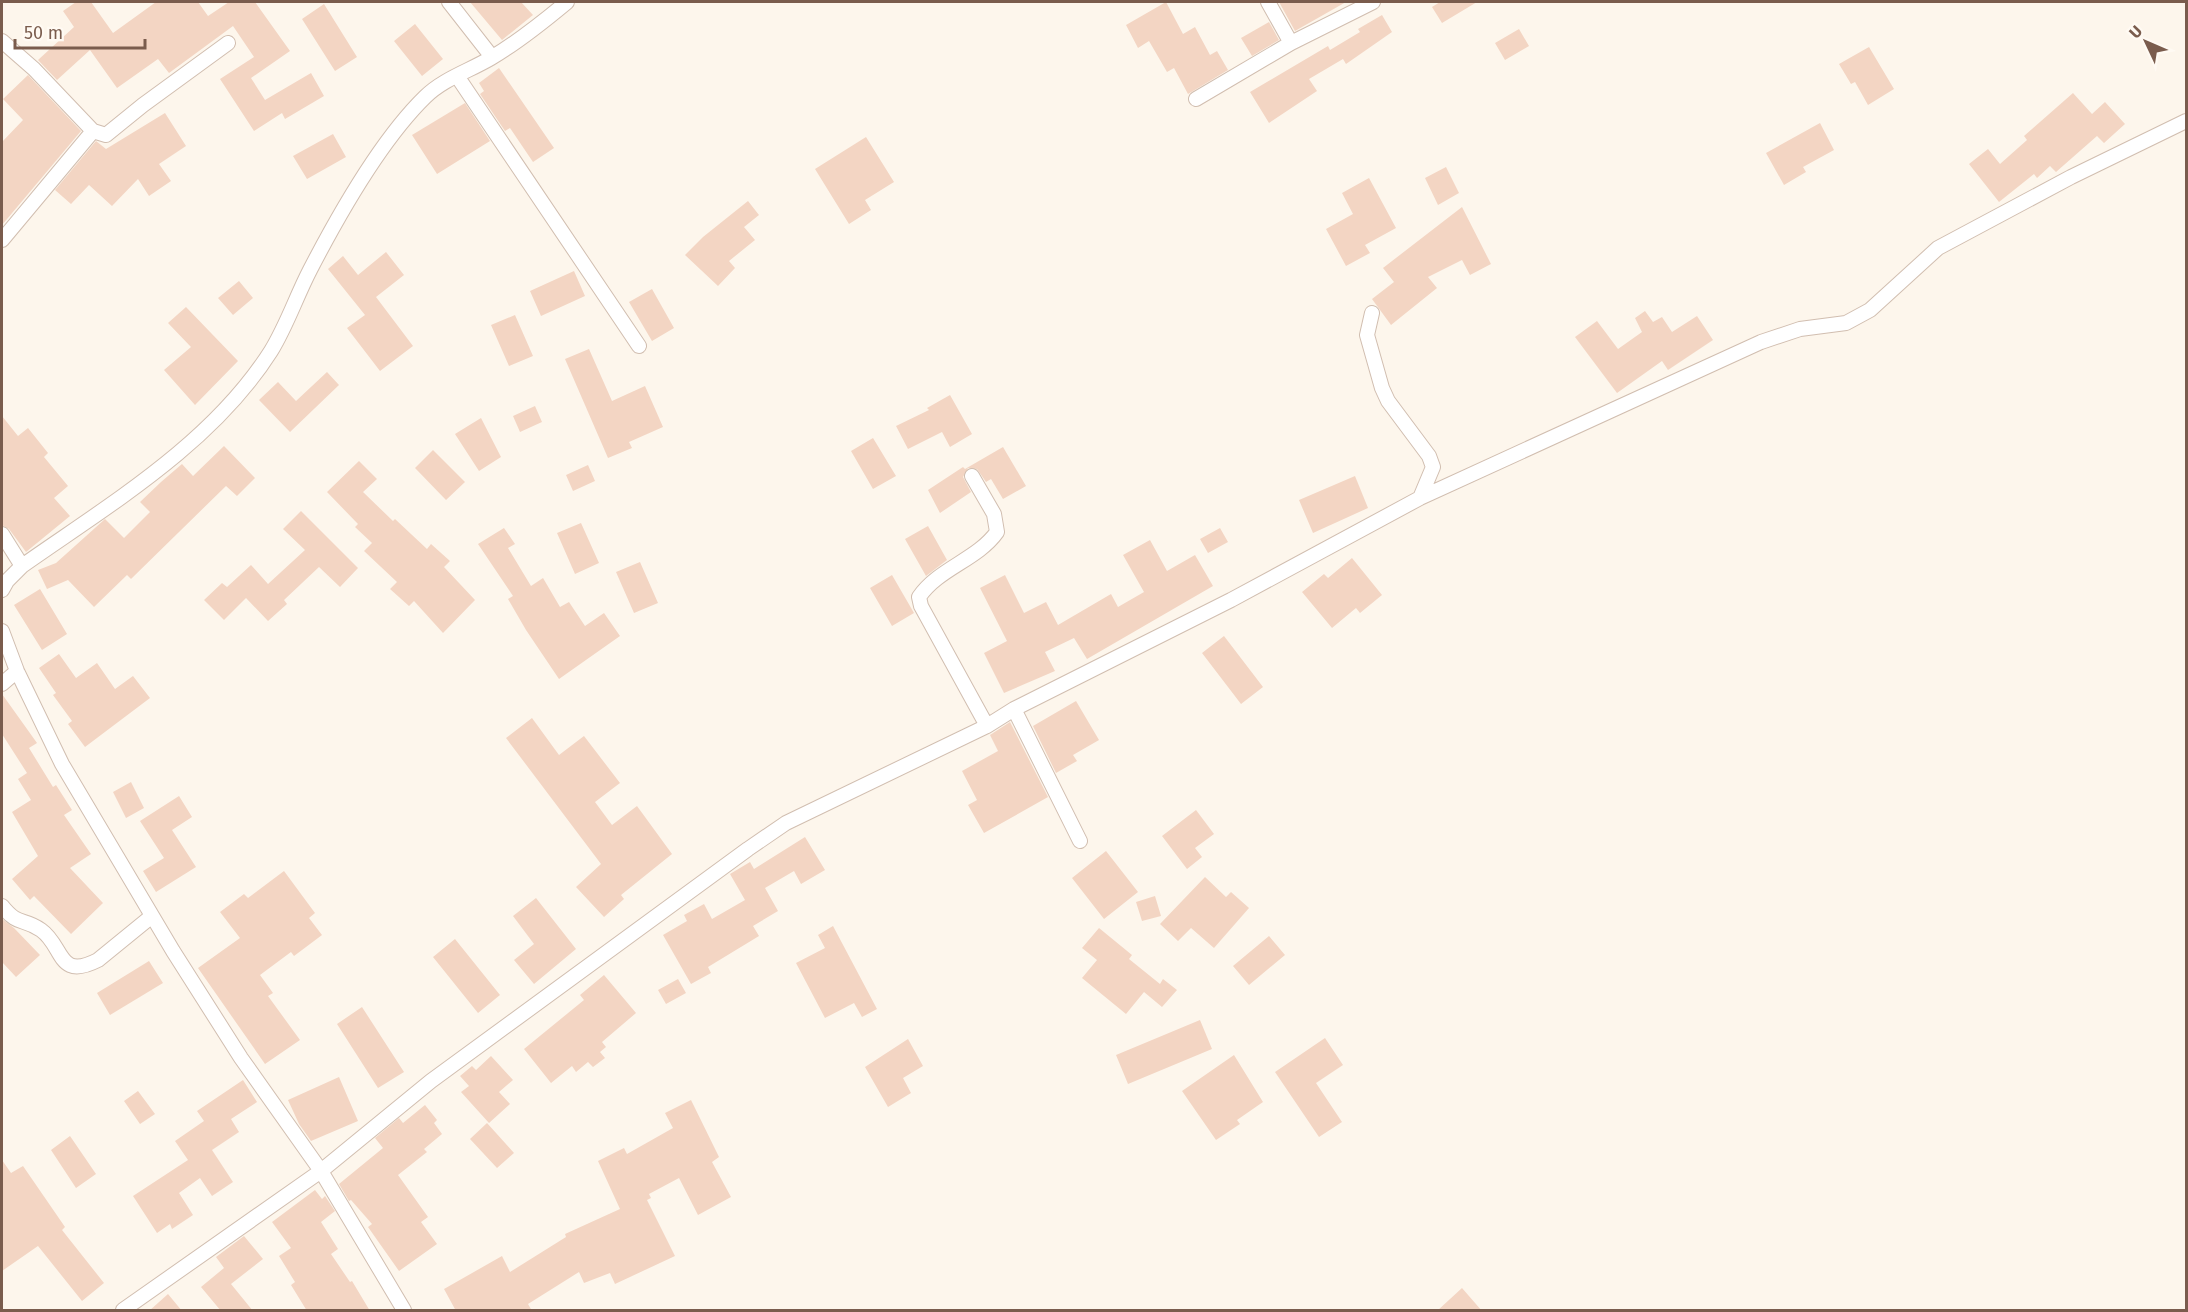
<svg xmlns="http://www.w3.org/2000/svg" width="2188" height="1312" font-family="'Fira Sans',sans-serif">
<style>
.building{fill:#f3d5c3}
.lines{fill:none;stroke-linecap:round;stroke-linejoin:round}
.minor-casing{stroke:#d1beb0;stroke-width:16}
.minor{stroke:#fff;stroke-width:14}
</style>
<rect width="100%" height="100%" fill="#fdf6ec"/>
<path class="building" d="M76 2H91L113 33 156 2H198L208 16 229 2H255L290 51 251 78 265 100 311 73 324 96 285 119 282 113 254 131 220 79 254 57 233 26 169 73 158 59 117 88 90 50 57 80 38 60 74 27 63 11Z
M470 2H521L533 15 502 40Z
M1166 2 1183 34 1195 27 1210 55 1217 51 1228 70 1188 94 1174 68 1167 72 1149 41 1138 48 1126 25Z
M1279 2H1346L1295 31Z
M1440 2H1477L1442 23 1432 7Z
M324 4 357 57 335 71 302 19Z
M1382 15 1392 32 1346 64 1343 59 1309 79 1317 91 1269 123 1250 92 1328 46 1330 50 1360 32 1358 29Z
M1269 22 1279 40 1252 56 1241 38Z
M415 24 443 59 422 76 394 41Z
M1519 29 1529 46 1505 60 1495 43Z
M1869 47 1894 89 1868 105 1855 82 1851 84 1839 64Z
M499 68 554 148 533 162 510 128 505 131 480 94 484 91 479 83Z
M28 75 81 131 2 225V142L23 120 3 99Z
M2073 93 2092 114 2105 102 2125 124 2104 143 2097 136 2056 172 2050 166 2037 178 2034 174 1999 202 1969 164 1988 149 2000 164 2027 140 2024 136Z
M465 103 490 141 437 174 412 135Z
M165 113 186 146 159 164 171 181 149 196 138 179 112 206 89 185 71 204 55 190 96 141 106 149Z
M1820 123 1834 150 1803 167 1806 172 1784 185 1766 153Z
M333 134 346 157 307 179 293 156Z
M866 137 894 182 865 200 871 210 849 224 815 169Z
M1446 167 1459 193 1438 205 1425 178Z
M1369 178 1396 228 1365 245 1370 253 1346 266 1326 229 1353 214 1342 193Z
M748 201 759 215 744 227 755 240 729 261 735 268 718 286 685 255 703 237Z
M1462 207 1491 264 1470 275 1462 260 1428 277 1437 288 1391 325 1372 299 1394 282 1383 268Z
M386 252 404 275 376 297 413 346 380 371 347 328 365 315 328 269 343 256 358 275Z
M574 271 585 296 541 316 530 291Z
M239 281 253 298 233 315 218 298Z
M652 289 674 328 652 341 629 302Z
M186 307 238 361 195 405 164 370 191 347 168 323Z
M1645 311 1653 322 1662 317 1672 332 1697 316 1713 340 1668 370 1662 361 1617 393 1575 337 1597 321 1618 349 1642 332 1635 318Z
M515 315 533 356 509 366 491 325Z
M589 349 612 401 645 386 663 427 629 442 632 448 608 458 565 359Z
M327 372 339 385 290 432 259 400 278 382 296 401Z
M950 395 972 434 950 447 942 432 908 449 896 426 929 410 927 408Z
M535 406 542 422 520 432 513 416Z
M2 416 18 436 28 428 48 453 44 457 68 486 54 498 70 516 26 552 9 529 2 525Z
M481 418 501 457 479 471 455 434Z
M873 438 896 476 873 489 851 451Z
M224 446 255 478 237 496 226 486 131 579 127 575 94 607 68 580 47 589 38 570 56 563 105 519 124 538 150 512 140 502 161 482 182 464 193 476Z
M1003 447 1026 486 1003 499 991 479 986 482 977 469 968 468 963 477 971 492 940 513 928 490 963 467 965 469Z
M433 450 465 482 446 500 415 468Z
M359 461 377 479 363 492 393 521 395 519 427 549 431 544 450 561 444 567 475 600 443 633 414 601 409 606 390 589 397 582 364 551 372 543 355 527 358 524 327 492Z
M588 465 595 481 573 491 566 475Z
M1355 476 1368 508 1313 533 1299 500Z
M301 511 358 568 340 587 319 567 284 600 287 604 268 621 246 598 224 620 204 600 222 583 227 587 251 565 268 584 305 550 283 529Z
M581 523 599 563 575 574 557 533Z
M928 526 947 560 926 576 905 539Z
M504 528 515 544 508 548 531 586 543 578 560 607 569 602 585 626 604 613 620 636 559 679 526 630 508 599 513 596 478 544Z
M1220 528 1228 542 1208 553 1200 539Z
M1150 540 1167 571 1195 555 1213 586 1087 659 1074 638 1045 652 1055 671 1004 693 984 653 1007 641 980 588 1005 575 1024 613 1046 602 1058 625 1111 594 1118 607 1144 592 1123 555Z
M1352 558 1382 595 1360 613 1356 608 1332 628 1302 592 1324 574 1328 578Z
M640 562 658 603 634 613 616 572Z
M892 575 914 613 892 626 870 588Z
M40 589 67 634 42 650 14 605Z
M1224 636 1263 687 1241 704 1202 653Z
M59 654 76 678 97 663 115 689 133 676 150 698 85 747 68 724 72 721 53 695 56 693 39 668Z
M2 694 37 743 29 748 53 787 56 785 72 810 64 815 91 854 70 868 103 903 71 934 34 896 30 900 12 879 38 856 12 812 31 800 18 779 27 773 2 734Z
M1076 701 1099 740 1073 755 1077 761 1056 773 1033 726Z
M532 718 559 755 584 736 620 783 595 802 612 825 637 806 672 854 621 895 624 899 604 917 576 887 601 864 506 738Z
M1010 722 1048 797 984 833 968 805 977 800 962 771 998 751 990 735Z
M131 782 144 808 126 818 113 792Z
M179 796 192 817 172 830 196 867 156 892 143 871 164 858 140 821Z
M1196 810 1214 834 1195 848 1202 857 1187 869 1162 836Z
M805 837 825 870 801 884 794 871 765 888 778 911 753 926 759 936 708 967 711 973 691 984 663 935 687 921 684 915 704 904 712 919 745 900 730 874 750 862 754 869Z
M1106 851 1138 892 1104 919 1072 878Z
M284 871 315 913 309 918 322 935 294 956 291 952 260 975 273 993 268 996 300 1040 265 1064 198 968 240 938 220 912 244 894 248 898Z
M1205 877 1226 897 1231 892 1249 908 1214 948 1191 928 1178 941 1160 924Z
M1155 896 1161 916 1142 921 1136 902Z
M536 898 576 949 534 984 514 960 534 944 513 916Z
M2 919 14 928 40 955 16 977 2 962Z
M833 926 877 1009 862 1017 854 1003 825 1018 796 963 825 948 818 935Z
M1099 928 1132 955 1129 959 1160 984 1163 979 1177 990 1162 1007 1144 992 1126 1014 1082 978 1097 960 1082 948Z
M1269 936 1285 955 1249 985 1233 966Z
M455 939 500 995 478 1013 433 957Z
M149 961 163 983 110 1015 97 993Z
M604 975 636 1013 602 1042 606 1047 600 1052 605 1058 593 1067 588 1062 576 1072 572 1066 551 1083 524 1049 584 1000 580 995Z
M678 979 686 993 666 1004 658 990Z
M362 1007 404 1072 378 1088 337 1024Z
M1200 1020 1212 1049 1128 1084 1116 1055Z
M1325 1038 1343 1065 1316 1083 1342 1122 1319 1137 1275 1072Z
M908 1039 923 1066 903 1078 911 1093 888 1107 865 1067Z
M1234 1055 1263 1102 1237 1120 1240 1124 1216 1140 1182 1091Z
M491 1056 513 1080 499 1092 510 1104 489 1123 461 1092 469 1086 460 1076 472 1066 476 1070Z
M339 1077 358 1121 311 1141 299 1124 288 1100Z
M243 1080 257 1102 231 1119 239 1132 212 1150 233 1182 212 1196 200 1178 179 1193 193 1215 172 1229 170 1224 157 1233 133 1196 188 1160 175 1141 204 1121 197 1111Z
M138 1091 155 1114 140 1124 124 1101Z
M691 1100 719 1157 712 1162 731 1197 698 1215 679 1178 649 1194 651 1198 647 1200 675 1256 615 1284 610 1273 584 1283 579 1272 528 1304 532 1311H456L444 1289 502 1256 510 1272 566 1237 565 1234 620 1209 598 1161 624 1148 627 1154 673 1128 665 1113Z
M425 1105 437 1120 434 1123 442 1134 424 1149 427 1152 398 1175 428 1217 421 1222 437 1244 399 1271 368 1227 372 1224 351 1200 349 1201 339 1184 383 1148 375 1138 399 1118 403 1123Z
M487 1123 514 1153 497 1168 470 1139Z
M70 1136 96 1174 76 1188 51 1150Z
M2 1160 11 1173 23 1166 65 1227 62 1230 104 1283 82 1301 38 1246 2 1271Z
M315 1190 322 1199 325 1196 335 1211 321 1222 338 1249 331 1254 350 1282 352 1281 370 1311H307L291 1285 295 1282 279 1256 291 1248 272 1222Z
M244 1236 263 1259 231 1284 253 1311H221L201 1287 224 1268 216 1257Z
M1462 1288 1482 1311H1437Z
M168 1294 182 1311H149Z"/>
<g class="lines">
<defs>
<path id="minor" d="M449 2 492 57
M1268 2 1291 43 1373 2
M2 41 34 69 93 131
M457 76 639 346
M1196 99 1291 43
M2 240 93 131 106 135 143 105 228 43
M1372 313 1367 335 1382 388 1388 401 1429 456 1433 467 1420 498
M972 476 994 514 997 532C977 560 939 568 919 597L921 606 987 726
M2 534 22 566
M2 590 7 581 22 566C110 504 212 444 271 351 287 325 296 297 310 270 339 214 380 141 425 97 443 79 469 71 491 58 518 42 543 22 567 2
M2 631 17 671 62 764 173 951 241 1058 321 1171 404 1310
M2 684 17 671
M1014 709 1080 841
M2 906C19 927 22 917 41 930 64 946 57 981 98 960L152 916
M123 1310 321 1171 431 1081 748 849 786 823 987 726 1014 709 1231 600 1420 498 1761 342 1800 329 1846 323 1870 310 1938 248 2071 177 2186 121"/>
</defs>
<use href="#minor" class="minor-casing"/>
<use href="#minor" class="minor"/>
</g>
<rect width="2188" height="1312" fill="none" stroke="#7a5c4d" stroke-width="6"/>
<g transform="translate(2146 42) rotate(314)" stroke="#fffaf3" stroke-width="4.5" paint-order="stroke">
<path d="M0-4.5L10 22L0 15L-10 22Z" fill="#7a5c4d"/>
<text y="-9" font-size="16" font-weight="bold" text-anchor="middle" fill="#7a5c4d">U</text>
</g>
<path d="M15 39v9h130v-9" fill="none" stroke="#7a5c4d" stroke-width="3"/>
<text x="24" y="39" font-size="18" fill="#7a5c4d" stroke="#fffaf3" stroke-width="4.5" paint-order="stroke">50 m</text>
</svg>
